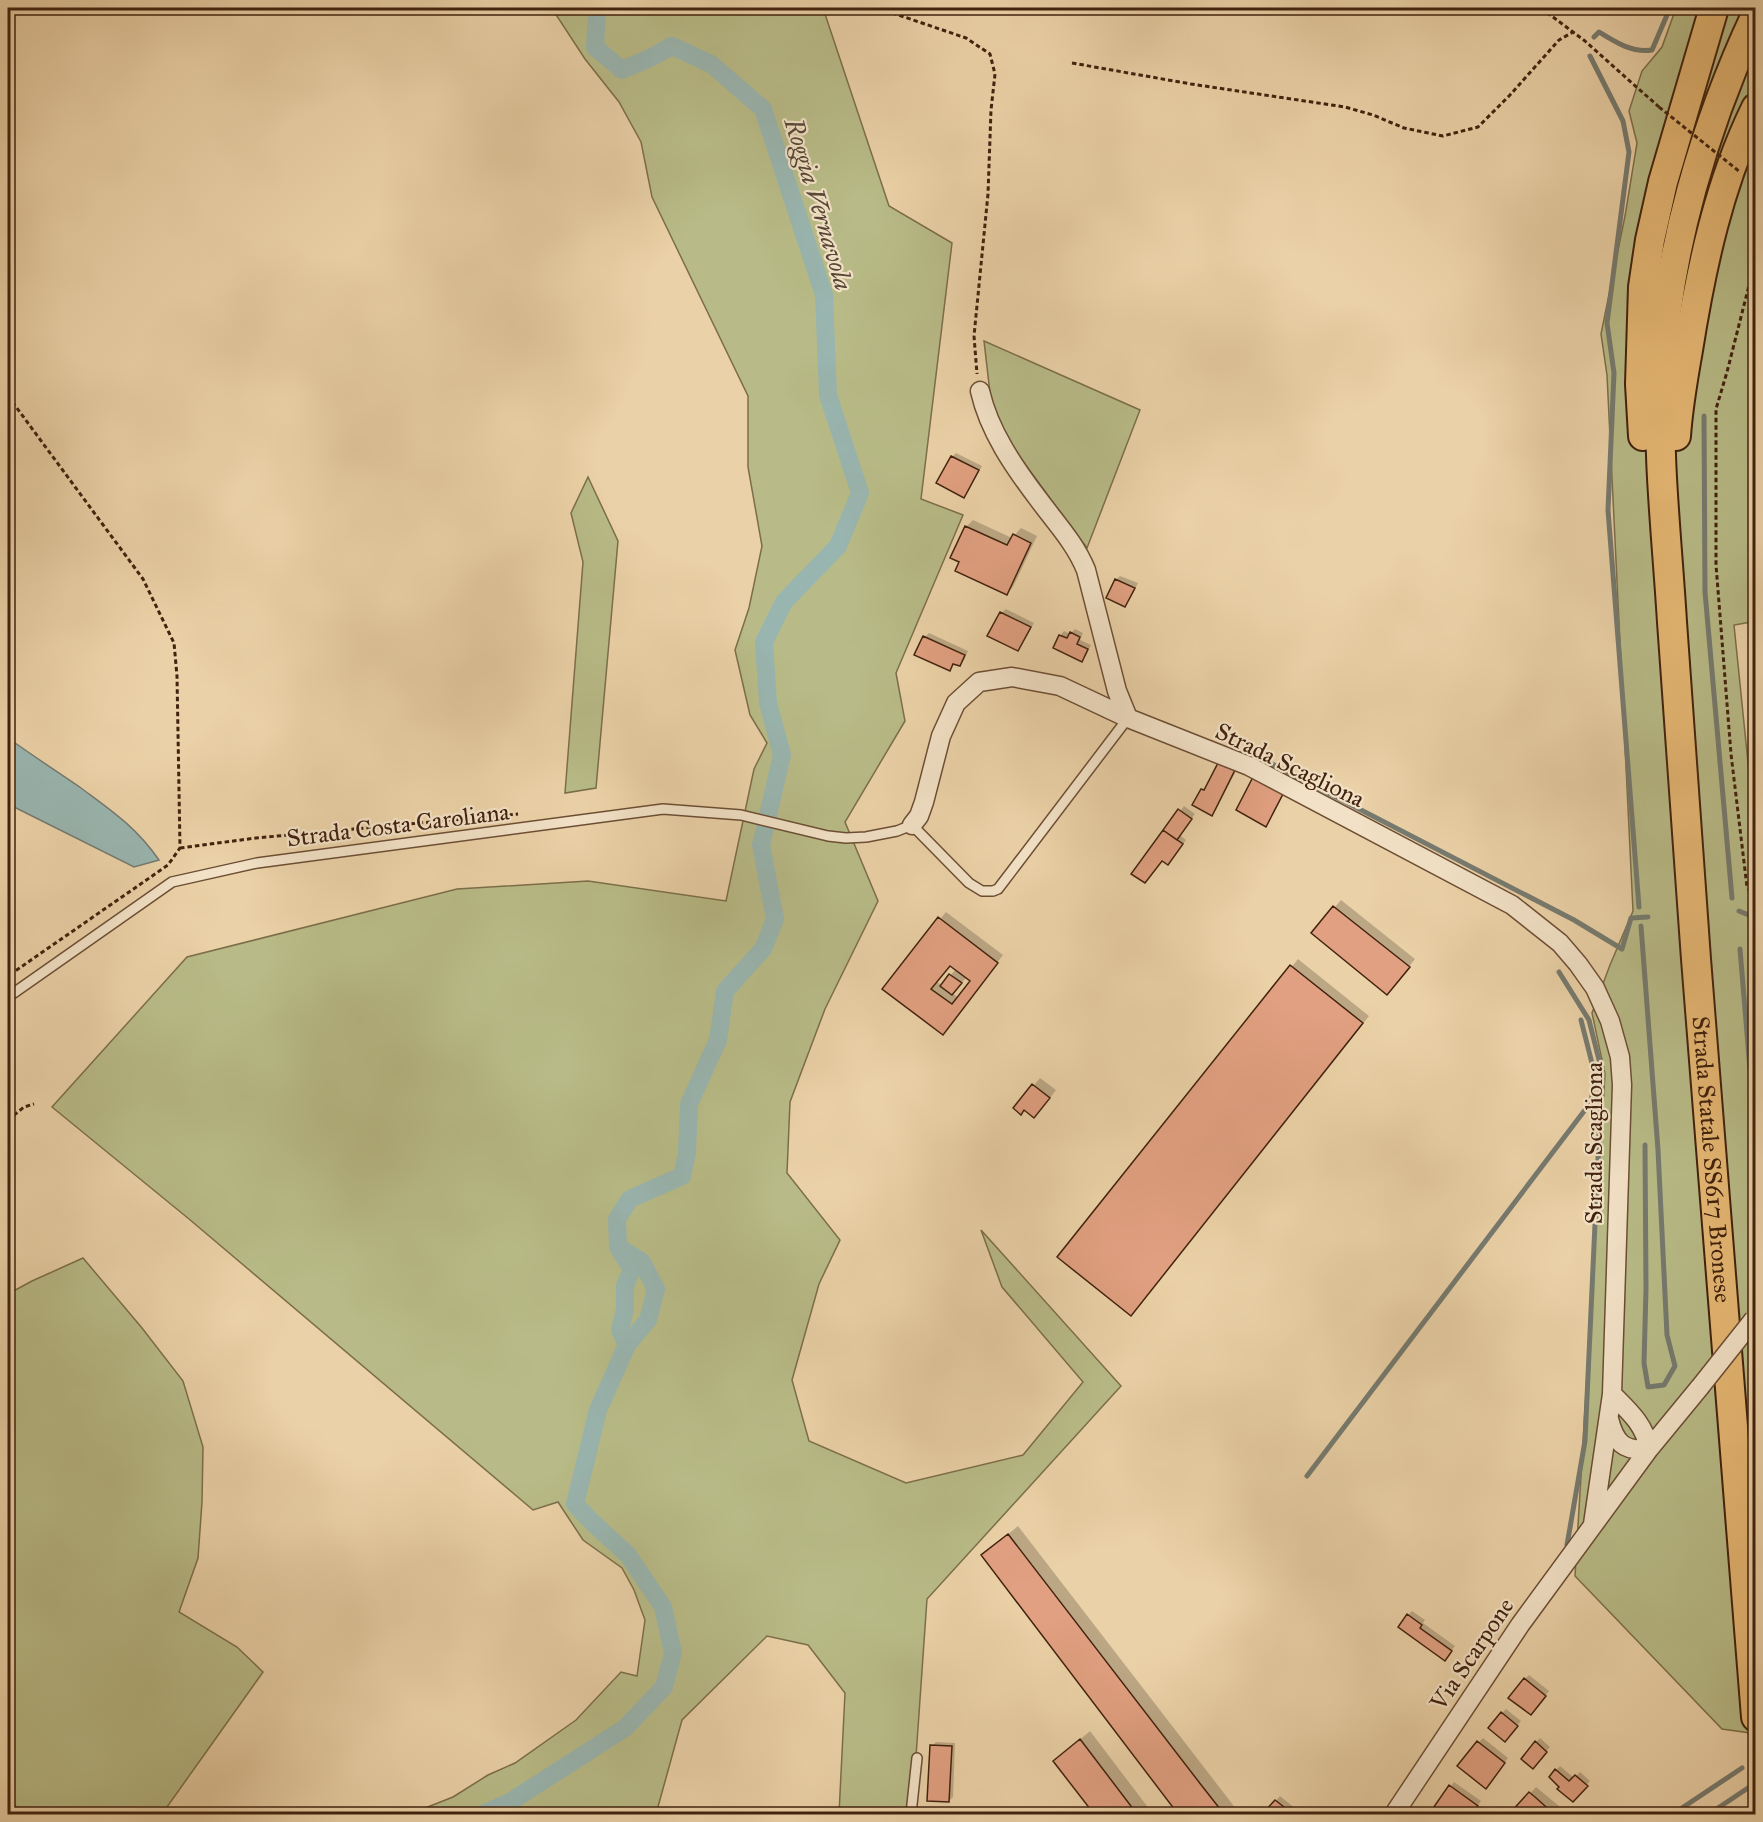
<svg xmlns="http://www.w3.org/2000/svg" width="1763" height="1822" font-family="'IM FELL Great Primer',serif">
<style>
.green{fill:#b8bb87;stroke:#7c6e4a;stroke-width:1.5}
.water{fill:#99b5af;stroke:#767a6f;stroke-width:1.5}
.shadow{fill:#0003;fill-rule:evenodd}
.lines{fill:none;stroke-linecap:round;stroke-linejoin:round}
.stream{stroke:#767a6f;stroke-width:5}
.canal{stroke:#99b5af;stroke-width:18}
.building{fill:#e1a081;stroke:#41220e;stroke-width:1.5;fill-rule:evenodd}
.lane-casing{stroke:#6c4e34;stroke-width:12}
.street-casing{stroke:#6c4e34;stroke-width:21}
.primary-casing{stroke:#41220e;stroke-width:32}
.path{stroke:#41220e;stroke-width:3;stroke-dasharray:4.5 3;stroke-linecap:butt}
.lane{stroke:#f2e1c6;stroke-width:9}
.street{stroke:#f2e1c6;stroke-width:18}
.primary{stroke:#e6b874;stroke-width:28}
.street-bridge-casing{stroke:#6c4e34;stroke-width:21;stroke-linecap:butt}
.path-bridge{stroke:#41220e;stroke-width:3;stroke-dasharray:4.5 3;stroke-linecap:butt}
.street-bridge{stroke:#f2e1c6;stroke-width:18}
.labels{text-anchor:middle;stroke-width:4.5;stroke-linejoin:round;paint-order:stroke}
.street-label{font-size:24px;fill:#41220e;stroke:#f2e1c6}
.water-label{font-size:26px;font-style:italic;fill:#574736;stroke:#f2e1c6}
</style>
<rect width="100%" height="100%" fill="#ebd1a7"/>
<filter id="stains"><feTurbulence type="fractalNoise" baseFrequency=".00333" numOctaves="4"/><feColorMatrix values="0 0 0 0 .2 0 0 0 0 .09 0 0 0 0 .02 0 0 0 .5 -.17"/></filter>
<radialGradient id="worn" r=".72"><stop offset=".6" stop-color="#630" stop-opacity="0"/><stop offset="1" stop-color="#630" stop-opacity=".3"/></radialGradient>
<path class="green" d="M546 8H823L889 206 952 243 921 499 963 515 896 673 905 721 845 822 878 901 825 1009 790 1102 787 1173 840 1240 819 1284 792 1380 809 1441 906 1483 1023 1455 1083 1382 1002 1287 981 1230 1121 1386 927 1599 912 1814H839L845 1693 808 1645 767 1636 682 1720 656 1814H410L453 1797 488 1775 515 1763 576 1720 621 1672 637 1676 645 1620 634 1590 622 1568 583 1540 558 1502 533 1510 189 1219 52 1107 187 957 457 889 588 881 726 901 754 769 767 743 750 715 735 650 749 608 762 546 748 467V396L652 197 641 142 619 102 585 59 555 13Z
M1676 8H1755L1756 623 1751 622 1734 625 1756 841 1755 1751 1750 1733 1722 1729 1575 1576 1605 1074 1592 1013 1610 965 1633 911 1607 375 1601 334 1625 216 1637 143 1629 111 1642 71 1662 47Z
M984 341 1140 410 1087 548 1013 448 992 410Z
M588 477 618 541 596 788 565 793 583 562 571 513Z
M83 1258 142 1328 183 1381 203 1447 202 1502 198 1558 179 1612 237 1647 263 1672 162 1814H18V1808L8 1800V1294L32 1281Z"/>
<path class="water" d="M8 738C32 755 56 771 81 788 112 811 136 827 159 860L134 867 8 804Z"/>
<path class="shadow" d="M956 453 982 466 968 492 964 496 952 457Z
M973 520 1012 538 1021 528 1037 536 1013 587 1006 594 961 562 966 527Z
M1120 576 1138 583 1129 601 1125 605 1116 580Z
M1006 609 1034 623 1022 645 1018 650 1001 613Z
M1075 629 1083 633 1080 640 1091 645 1086 656 1082 660 1060 636 1064 631 1070 634Z
M929 633 968 651 964 660 960 665 954 663 949 669 925 637Z
M1240 763 1216 810 1212 814 1202 790Z
M1184 806 1195 814 1180 835 1186 840 1172 859H1162L1134 873Z
M1341 900 1415 959 1394 986 1313 933Z
M946 912 1003 955 949 1026 884 988ZM950 964 956 969 942 985 937 982ZM967 977 972 981 959 998 952 993Z
M1298 959 1369 1016 1137 1308 1059 1257Z
M1040 1078 1056 1090 1041 1110 1034 1116 1025 1109 1015 1108Z
M8 1213 15 1217 8 1229Z
M1018 1526 1240 1814H1180L983 1555Z
M1412 1611 1425 1620 1423 1623 1455 1646 1445 1659 1408 1615Z
M1529 1675 1549 1691 1535 1709 1525 1679Z
M1506 1709 1521 1721 1509 1736 1502 1713Z
M1090 1731 1153 1814H1096L1055 1761Z
M1483 1738 1508 1758 1490 1783 1479 1742Z
M1540 1738 1550 1747 1537 1763 1536 1742Z
M936 1742 955 1743 953 1797 949 1801 932 1746Z
M1560 1766 1574 1778 1580 1772 1590 1781 1577 1796 1556 1770Z
M1454 1782 1481 1801 1476 1808 1462 1807 1457 1814H1430Z
M1536 1787 1565 1811 1562 1814H1511Z
M1280 1796 1302 1814H1264Z"/>
<g class="lines">
<path class="stream" d="M1594 37 1599 32C1615 42 1632 53 1652 50L1670 8
M1590 56 1623 121 1629 152 1607 323 1614 373 1608 510 1639 907
M1704 416 1705 592 1732 898
M1247 751 1574 920 1622 949 1631 918 1648 917
M1739 911 1751 916 1756 932
M1641 926 1658 1150 1667 1335 1675 1366 1664 1385 1648 1387 1644 1363 1646 1289 1645 1145
M1740 949 1756 1142
M1559 972 1589 1020 1602 1072 1585 1441 1567 1545
M1307 1476 1591 1102 1595 1075 1581 1020
M1673 1814 1742 1768
M1709 1814 1751 1786"/>
<path class="canal" d="M619 1249 632 1269 625 1286V1309L620 1330 627 1345
M483 1814 510 1802 625 1728 664 1687 673 1653 663 1607 628 1555 591 1521 575 1504 598 1410 627 1345 648 1320 656 1289 642 1262 618 1247 617 1219 630 1199 682 1176 687 1153 689 1104 718 1040 725 991 763 949 775 919 761 845 782 755 768 703 764 642 784 602 838 546 860 493 828 395 824 295 763 109 711 64 672 46 650 58 622 70 595 47 597 8"/>
</g>
<path class="building" d="M951 456 979 470 964 498 936 483Z
M965 526 1007 545 1013 534 1031 543 1007 595 955 571 959 562 950 558Z
M1115 579 1135 588 1125 607 1106 598Z
M1000 612 1031 627 1018 651 987 636Z
M1070 632 1080 637 1077 644 1088 649 1082 662 1053 648 1059 635 1067 638Z
M923 636 965 655 960 666 953 664 950 671 914 655Z
M1220 759 1236 768 1212 816 1192 805 1201 789 1204 790Z
M1253 777 1283 794 1266 827 1236 810Z
M1178 809 1192 819 1177 840 1163 830Z
M1163 830 1183 844 1168 865 1162 861 1145 883 1131 874Z
M1333 906 1410 967 1387 995 1311 933Z
M938 917 998 963 943 1035 882 989ZM950 966 970 981 952 1004 931 989Z
M1290 965 1363 1023 1131 1316 1057 1257Z
M949 974 962 983 952 995 940 986Z
M1032 1084 1050 1098 1034 1118 1024 1110 1021 1115 1013 1108Z
M1008 1534 1202 1786 1224 1814H1178L981 1555Z
M1407 1614 1422 1625 1420 1628 1452 1651 1445 1661 1398 1627Z
M1524 1678 1546 1696 1531 1715 1508 1698Z
M1501 1712 1518 1726 1505 1742 1488 1728Z
M1080 1739 1137 1814H1094L1053 1761Z
M1477 1741 1505 1763 1486 1789 1457 1766Z
M1535 1741 1547 1752 1533 1769 1521 1759Z
M930 1745 952 1746 949 1802 927 1801Z
M1555 1769 1569 1781 1575 1775 1588 1786 1573 1802 1557 1789 1559 1787 1549 1777Z
M1449 1785 1478 1806 1472 1814 1462 1808 1457 1814H1429Z
M1529 1792 1535 1797 1554 1814H1509Z
M1275 1800 1293 1814H1262Z"/>
<g class="lines">
<defs>
<path id="lane" d="M8 997 172 882 257 863 663 809 741 815 828 836 846 838 866 837 897 831 912 825 969 883 982 891H993L998 889 1128 718
M911 1814 917 1758"/>
<path id="street" d="M980 391C989 431 1014 467 1039 500 1056 523 1075 543 1086 570L1117 691 1128 718
M912 825 919 816 924 802 941 736 956 703 979 682 1012 677 1060 686 1128 718 1249 766 1512 905 1560 943 1578 964 1595 988 1610 1021 1620 1057 1622 1085 1612 1394 1593 1524
M1612 1394C1629 1411 1645 1425 1649 1449
M1609 1419C1615 1442 1623 1452 1649 1449
M1394 1814 1520 1625 1649 1449 1700 1387"/>
<g id="primary">
<path id="s1" d="M1756 15C1705 123 1667 252 1661 372 1657 456 1667 539 1672 622 1679 735 1688 847 1696 959 1716 1211 1736 1464 1756 1717"/>
<path d="M1643 436 1640 384 1643 287 1650 240 1663 182 1714 8"/>
<path d="M1676 436C1678 407 1683 378 1688 350 1701 268 1719 183 1756 108"/>
</g>
</defs>
<use href="#lane" class="lane-casing"/>
<use href="#street" class="street-casing"/>
<use href="#primary" class="primary-casing"/>
<path class="path" d="M878 8 966 38 990 54 995 74 991 110 988 194 974 336 977 374
M1541 8 1585 41 1659 107
M1072 63 1191 84 1345 107 1373 115 1404 128 1443 136 1478 127 1510 95 1559 40 1573 32
M1756 258 1727 372 1716 409V565L1731 754 1747 887 1756 900
M8 396 143 579 174 643 177 676 180 848 168 865 8 976
M180 848 256 838 518 814
M8 1120 24 1107 34 1104"/>
<use href="#lane" class="lane"/>
<use href="#street" class="street"/>
<use href="#primary" class="primary"/>
<defs>
<path id="street-bridge" d="M1700 1387 1754 1319"/>
</defs>
<use href="#street-bridge" class="street-bridge-casing"/>
<path class="path-bridge" d="M1659 107 1740 172"/>
<use href="#street-bridge" class="street-bridge"/>
</g>
<g class="labels">
<g class="street-label">
<text transform="translate(1290 765) rotate(26)" y="8">Strada Scagliona</text>
<text transform="translate(398 825) rotate(-7)" y="8">Strada Costa Caroliana</text>
<text transform="translate(1594 1143) rotate(-90)" y="8">Strada Scagliona</text>
<text dy="8" stroke="none"><textPath href="#s1" startOffset="1161">Strada Statale SS617 Bronese</textPath></text>
<text transform="translate(1472 1654) rotate(-56)" y="8">Via Scarpone</text>
</g>
<g class="water-label">
<text transform="translate(819 204) rotate(73)" y="9">Roggia Vernavola</text>
</g>
</g>
<rect width="1763" height="1822" fill="none" stroke="#ebd1a7" stroke-width="30"/>
<rect x="9" y="9" width="1745" height="1804" fill="none" stroke="#41220e" stroke-width="3"/>
<rect x="15" y="15" width="1733" height="1792" fill="none" stroke="#41220e" stroke-width="1.5"/>
<rect width="100%" height="100%" filter="url(#stains)"/>
<rect width="100%" height="100%" fill="url(#worn)"/>
</svg>
